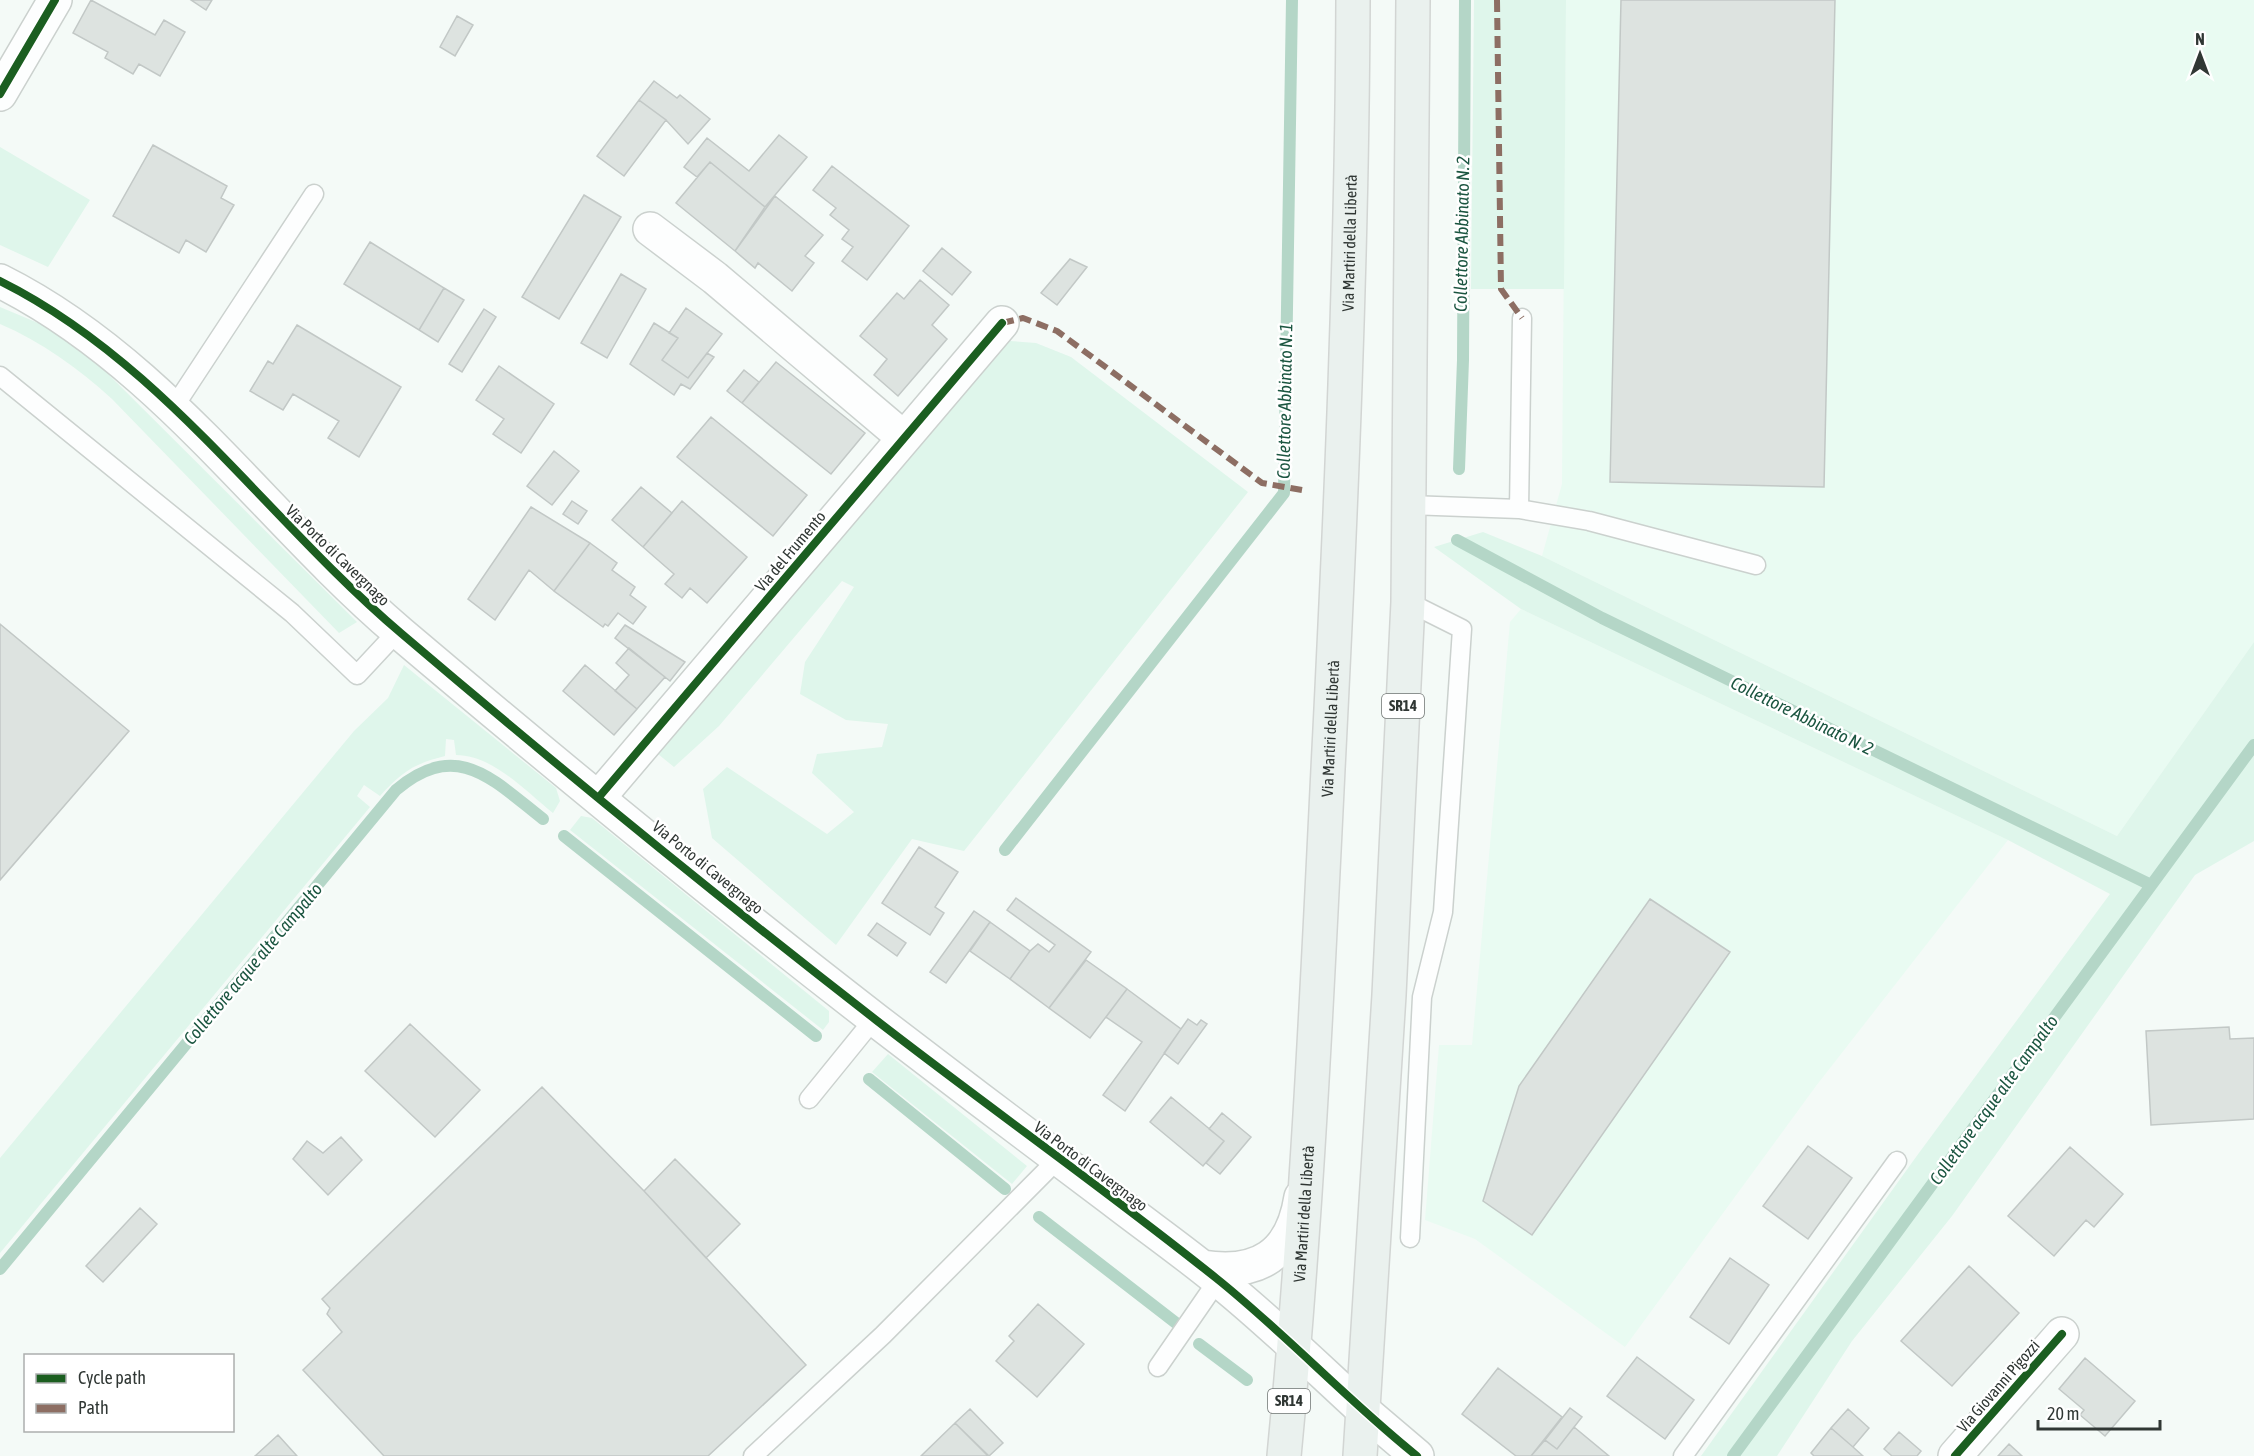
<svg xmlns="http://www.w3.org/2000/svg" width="2254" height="1456" font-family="'Asap Condensed',sans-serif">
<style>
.built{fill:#e9fbf2}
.green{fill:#dff6eb}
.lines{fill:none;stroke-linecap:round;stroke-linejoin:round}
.stream{stroke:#b4d6c7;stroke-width:12}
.building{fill:#dde3e0;stroke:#c2c8c6;stroke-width:1.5}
.service-casing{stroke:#cbd1ce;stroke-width:21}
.minor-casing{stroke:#cbd1ce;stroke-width:36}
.tertiary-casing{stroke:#cbd1ce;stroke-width:36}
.primary-casing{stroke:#d2d5d3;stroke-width:36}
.service{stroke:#fdfefe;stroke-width:18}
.minor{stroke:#fdfefe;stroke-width:33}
.tertiary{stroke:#fdfefe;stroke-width:33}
.primary{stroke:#eaf1ee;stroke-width:33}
.quiet{stroke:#8d6e63;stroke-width:6;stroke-dasharray:12 6;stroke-linecap:butt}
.cycleway-casing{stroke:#fff;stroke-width:11}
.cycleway{stroke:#1b5e20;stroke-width:8}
.labels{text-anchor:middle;stroke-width:5;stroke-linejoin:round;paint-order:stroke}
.shield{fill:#fff;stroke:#6e7371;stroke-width:1.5}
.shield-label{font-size:15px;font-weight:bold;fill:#303734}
.street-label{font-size:16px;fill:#303734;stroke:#fff}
.water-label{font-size:18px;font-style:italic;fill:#1b5540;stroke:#fff}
</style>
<rect width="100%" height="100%" fill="#f4faf7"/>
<path class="built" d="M1566 0H2254V642L2117 836 1542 556 1562 484Z
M1521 609 2008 840 1816 1086 1625 1347 1475 1239 1425 1220 1439 1045H1472L1510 622Z"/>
<path class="green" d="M1474 0H1566L1564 289H1471Z
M0 147 90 200 48 267 0 245Z
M0 307 50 328 91 357 357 622 339 633 112 399C78 368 42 342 0 324Z
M1010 341 1036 343 1071 357 1248 492 964 851 912 839 836 945 712 838 703 789 727 767 827 834 854 812 812 773 817 754 882 747 888 724 846 720 800 694 805 662 854 587 842 581 719 726 674 767 658 754Z
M1483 532 1542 556 2117 836 2254 642V841L2195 875 1952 1216 1852 1341 1777 1456H1701L1916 1157 2110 894 2008 840 1521 609 1434 547Z
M404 665 556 788 560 801 553 813C525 791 493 755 456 755L454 740 446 739 445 756C413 764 402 772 380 796L364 785 357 796 370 807 0 1253V1158L354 731 388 698Z
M581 816 592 818 829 1011V1022L823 1030 570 830Z
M888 1054 1027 1166 1012 1184 872 1072Z"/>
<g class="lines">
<path class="stream" d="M1459 469 1463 360 1465 0
M1457 540 1602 618 2151 885
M564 836 816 1036
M1005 850 1284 493 1292 0
M869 1079 1005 1189
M1039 1217 1176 1323
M0 1269 396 790C457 738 493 780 543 819
M1199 1344 1247 1380
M1733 1456 2254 745"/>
</g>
<path class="building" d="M91 0 155 35 164 20 185 32 160 76 139 64 133 74 105 58 108 52 73 33Z
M191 0H212L206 10Z
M1621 0H1835L1824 487 1610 482Z
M457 16 473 25 455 56 440 47Z
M654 81 677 98 680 95 710 119 688 144 666 120 639 100Z
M639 100 666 120 624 176 597 156Z
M779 135 807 157 765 207 710 162 697 177 684 167 707 138 749 171Z
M153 145 227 186 221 198 234 205 206 252 186 240 179 253 113 216Z
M710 162 765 207 735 251 676 203Z
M832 166 909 226 867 280 842 261 853 247 842 239 849 230 830 215 836 208 813 190Z
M584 195 621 217 559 319 522 297Z
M775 196 823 235 805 256 814 263 792 291 758 263 755 268 735 251Z
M370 242 444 288 419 330 344 284Z
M942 248 971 272 952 295 923 271Z
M1070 259 1087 267 1057 305 1041 293Z
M621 274 646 289 607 358 581 343Z
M920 280 949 305 932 325 947 339 898 396 874 375 887 359 860 336 897 293 904 299Z
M444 288 464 300 438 342 419 330Z
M686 308 722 334 688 378 662 360 678 338 669 333Z
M484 309 496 317 462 372 449 364Z
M654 323 678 338 662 360 688 378 707 353 714 357 690 389 681 384 674 395 630 364Z
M297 325 401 387 359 457 328 438 339 421 293 394 283 410 250 391 268 361 273 364Z
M776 362 865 433 831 474 742 403Z
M499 366 554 404 521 453 493 434 504 419 476 400Z
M744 370 759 382 742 403 727 391Z
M711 417 807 495 773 536 677 457Z
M554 451 579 471 552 505 527 486Z
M641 487 672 513 643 547 612 520Z
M572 501 587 511 578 524 563 514Z
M682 501 747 557 707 603 690 588 682 598 665 584 674 574 643 547Z
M531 507 590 543 554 591 529 570 495 620 468 599Z
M590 543 617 563 612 570 635 587 630 595 646 607 633 624 618 613 608 626 605 624 603 627 554 591Z
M0 624 129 731 0 880Z
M625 625 685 662 670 681 615 638Z
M629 648 665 677 637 709 615 691 629 675 616 663Z
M585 665 637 709 614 735 563 691Z
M919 847 958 872 935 907 944 913 930 935 882 903Z
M1016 898 1091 952 1049 1008 1010 979 1030 951 1038 944 1049 952 1055 945 1007 910Z
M1650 899 1730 952 1532 1235 1483 1201 1519 1086Z
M974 911 990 922 946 983 930 972Z
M990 922 1030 951 1010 979 970 951Z
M877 923 906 943 897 956 868 935Z
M1086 960 1127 989 1090 1038 1049 1008Z
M1127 989 1181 1029 1125 1111 1103 1095 1142 1042 1106 1017Z
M1188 1019 1197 1025 1201 1020 1207 1024 1178 1064 1164 1053Z
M410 1024 480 1090 435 1137 365 1071Z
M2229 1027 2230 1039 2254 1038V1119L2151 1125 2146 1031Z
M542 1087 644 1191 806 1365 708 1456H384L303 1370 342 1332 327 1314 330 1308 322 1299Z
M1171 1097 1224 1141 1203 1166 1150 1122Z
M1222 1113 1251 1137 1220 1174 1206 1163 1224 1141 1209 1129Z
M341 1137 362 1160 328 1195 293 1159 307 1141 323 1153Z
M1808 1146 1852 1178 1808 1239 1763 1206Z
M2070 1147 2123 1194 2094 1227 2086 1220 2054 1256 2008 1216Z
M675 1159 740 1224 706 1258 644 1191Z
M140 1208 157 1224 103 1282 86 1266Z
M1730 1258 1769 1285 1729 1344 1690 1317Z
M1969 1266 2019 1313 1952 1386 1901 1341Z
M1038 1304 1084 1344 1037 1397 996 1361 1014 1341 1009 1336Z
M1637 1357 1694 1400 1665 1439 1607 1396Z
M2085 1358 2135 1401 2105 1436 2080 1415 2084 1410 2059 1389Z
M1498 1368 1562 1417 1531 1456H1516L1462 1414Z
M1570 1408 1582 1417 1557 1449 1545 1440Z
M970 1409 1003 1443 989 1456 955 1423Z
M1848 1409 1869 1428 1853 1447 1831 1428Z
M955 1423 988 1456H921Z
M1574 1427 1609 1456H1531L1545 1440 1557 1449Z
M1831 1428 1853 1447 1863 1456H1814L1811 1453Z
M1899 1432 1921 1451 1917 1456H1892L1884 1449Z
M278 1435 297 1456H255Z
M2009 1444 2022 1456H1998Z"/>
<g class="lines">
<defs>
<path id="service" d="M0 376 292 613 357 675 398 631
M174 407 314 194
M1409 505 1519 509 1522 318
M1519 509 1589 521 1756 565
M1408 602 1462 629 1443 912 1422 997 1410 1238
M809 1099 874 1019
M1158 1367 1218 1280
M753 1456 883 1335 1058 1159
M1683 1456 1897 1161"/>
<path id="minor" d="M0 94 55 0
M650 229 715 278 904 438
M599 797 1002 323
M1364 1411 1417 1456
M1955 1456 2062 1334"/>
<path id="tertiary" d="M0 281C162 362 265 518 400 633 556 765 715 896 877 1021 955 1081 1033 1140 1112 1199 1147 1226 1184 1252 1218 1280 1269 1321 1316 1367 1364 1411
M1202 1267C1258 1276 1292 1255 1301 1197"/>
<g id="primary">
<path id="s1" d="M1284 1456C1306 1228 1317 998 1328 769 1341 513 1352 257 1353 0"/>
<path d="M1360 1456 1389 995 1408 602 1413 0"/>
</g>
</defs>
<use href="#service" class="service-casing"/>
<use href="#minor" class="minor-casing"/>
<use href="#tertiary" class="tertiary-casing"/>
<use href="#primary" class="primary-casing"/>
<use href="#service" class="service"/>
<use href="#minor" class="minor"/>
<use href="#tertiary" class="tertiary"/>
<use href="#primary" class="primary"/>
<path class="quiet" d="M1497 0 1501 289 1522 318
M1002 323 1023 318 1057 331 1262 483 1302 490"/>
<defs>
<path id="cycleway" d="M0 94 55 0
M0 281C163 362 266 519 402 634 557 766 715 895 876 1020 988 1107 1105 1189 1216 1278 1286 1334 1347 1400 1417 1456
M599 797 1002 323
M1955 1456 2062 1334"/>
</defs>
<use href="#cycleway" class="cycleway-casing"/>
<use href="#cycleway" class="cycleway"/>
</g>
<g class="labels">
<g class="shield">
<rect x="1382" y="694" width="42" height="24" rx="4.5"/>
<rect x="1268" y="1389" width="42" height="24" rx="4.5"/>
</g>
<g class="shield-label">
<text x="1403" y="711">SR14</text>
<text x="1289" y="1406">SR14</text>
</g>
<g class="street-label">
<text dy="6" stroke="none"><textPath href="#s1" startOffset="1215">Via Martiri della Libertà</textPath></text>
<text transform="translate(790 551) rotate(-50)" y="6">Via del Frumento</text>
<text transform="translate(338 555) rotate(44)" y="6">Via Porto di Cavergnago</text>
<text dy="6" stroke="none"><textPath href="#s1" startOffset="729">Via Martiri della Libertà</textPath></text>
<text transform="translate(708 867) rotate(39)" y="6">Via Porto di Cavergnago</text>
<text transform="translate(1091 1166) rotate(37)" y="6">Via Porto di Cavergnago</text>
<text dy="6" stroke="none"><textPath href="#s1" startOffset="243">Via Martiri della Libertà</textPath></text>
<text transform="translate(1998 1386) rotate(-49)" y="6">Via Giovanni Pigozzi</text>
</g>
<g class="water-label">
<text transform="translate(1462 234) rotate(-89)" y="6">Collettore Abbinato N. 2</text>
<text transform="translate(1285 401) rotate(-89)" y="6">Collettore Abbinato N. 1</text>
<text transform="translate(1802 716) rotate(26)" y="6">Collettore Abbinato N. 2</text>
<text transform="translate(253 964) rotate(-50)" y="6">Collettore acque alte Campalto</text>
<text transform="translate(1994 1100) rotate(-54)" y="6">Collettore acque alte Campalto</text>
</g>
</g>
<rect x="24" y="1354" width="210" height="78" fill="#ffffff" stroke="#acafae" stroke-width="1.5"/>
<rect x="36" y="1374" width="30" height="9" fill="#1b5e20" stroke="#acafae" stroke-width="1.5"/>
<text x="78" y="1384" font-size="18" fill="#303734">Cycle path</text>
<rect x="36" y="1404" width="30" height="9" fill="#8d6e63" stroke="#acafae" stroke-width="1.5"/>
<text x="78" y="1414" font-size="18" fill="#303734">Path</text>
<g transform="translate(2200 54)" stroke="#ffffff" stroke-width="4.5" paint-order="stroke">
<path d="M0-4.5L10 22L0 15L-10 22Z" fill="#303734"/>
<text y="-9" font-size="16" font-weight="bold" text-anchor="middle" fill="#303734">N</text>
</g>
<path d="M2038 1420v9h122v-9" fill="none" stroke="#303734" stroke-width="3"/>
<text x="2047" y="1420" font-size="18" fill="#303734" stroke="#ffffff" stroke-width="4.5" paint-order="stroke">20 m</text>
</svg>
